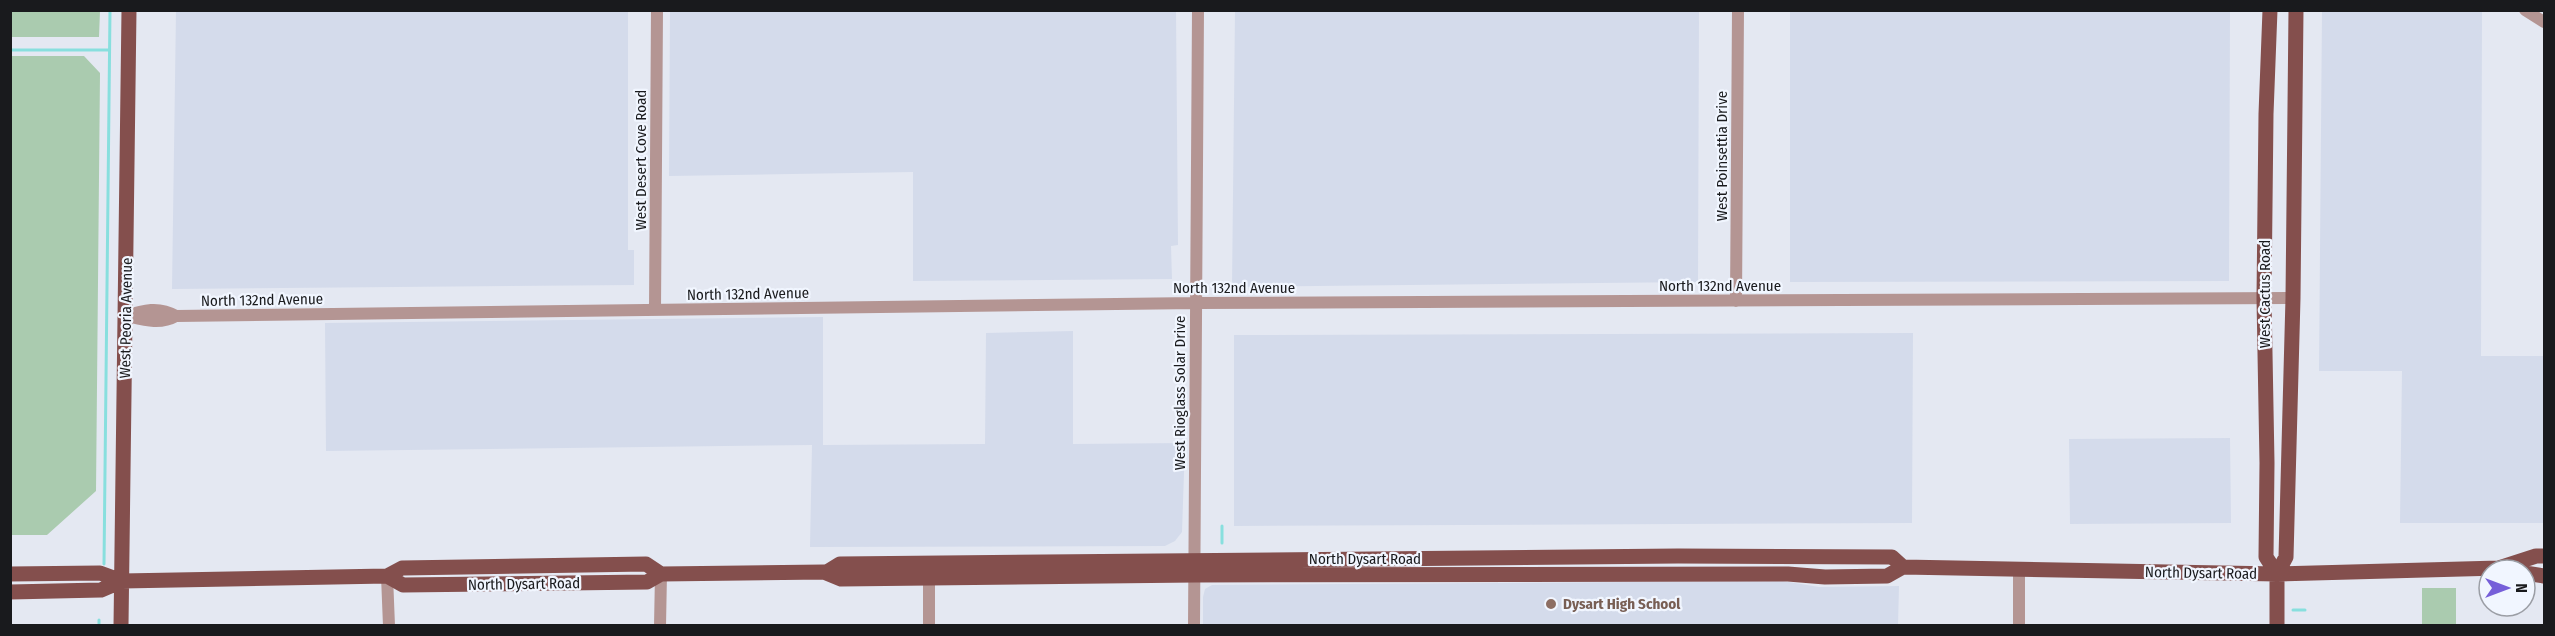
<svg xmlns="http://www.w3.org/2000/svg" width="2555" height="636" font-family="'Fira Sans Condensed',sans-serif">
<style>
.built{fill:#d4dbeb}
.green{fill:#aacbaf}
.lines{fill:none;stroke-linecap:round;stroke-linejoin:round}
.stream{stroke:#88dfde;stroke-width:3}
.minor{stroke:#b49593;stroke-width:12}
.major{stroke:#844f4d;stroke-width:15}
.education-dot{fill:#8d6e63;stroke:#f1f6ff;stroke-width:2}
.labels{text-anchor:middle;stroke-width:4.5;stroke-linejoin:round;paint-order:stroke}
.street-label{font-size:15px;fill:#191a1d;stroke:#f1f6ff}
.education-label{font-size:15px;font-weight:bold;fill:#785e54;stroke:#f1f6ff;text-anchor:start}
</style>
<rect width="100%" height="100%" fill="#e4e8f2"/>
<path class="built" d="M176 11H628V250H634V285L172 289Z
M670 11H1176L1178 245 1171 246 1172 279 913 281V172L669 176Z
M1235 11H1699L1698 282 1232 287Z
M1790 11H2230L2229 281 1790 282Z
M2322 11H2482L2481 356H2544V523H2400L2402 371H2319Z
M823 317V445L985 444 986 333 1073 331V444L1185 443 1182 532 1175 541 1165 546 810 547 812 445 326 451 325 323Z
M1913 333 1912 523 1234 526V335Z
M2230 438 2231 523 2070 524 2069 439Z
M1783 581 1819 587 1899 586 1898 625 1203 626V597L1205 589 1212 585Z"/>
<path class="green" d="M10 11H100L99 37H11Z
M11 56H84L100 73 96 491 47 535H11Z
M2422 588H2456V625H2422Z"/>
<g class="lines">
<path class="stream" d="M10 50H109
M1222 526V543
M104 564 110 10
M2293 610H2305
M99 626V620"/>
<path class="minor" d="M2525 10 2544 22
M1736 301 1738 10
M655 310 657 10
M126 316C143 310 159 306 176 316L1196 303 2293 298
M127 316C144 320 160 325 176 316
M387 576 389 626
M660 626 661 574
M929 626V570
M1194 626 1198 10
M2019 626V569"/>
<path class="major" d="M2270 10 2266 114 2264 298 2267 463 2266 557 2277 574
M2499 568 2536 556H2544
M827 572 840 564 1678 556 1892 557 1903 567
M2525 573 2544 576
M10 574 100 573 122 581 387 576 402 568 646 564 661 574
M387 576 403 585 647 582 661 574 824 572 841 579 1195 575 1788 574 1825 577 1887 576 1903 567 2277 574 2499 568 2509 570
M10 592 101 590 122 581
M121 626 129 10
M2277 626V574L2286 557 2293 298 2296 10"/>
</g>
<circle class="education-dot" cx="1551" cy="604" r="6"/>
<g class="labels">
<g class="street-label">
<text transform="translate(1722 156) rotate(-90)" y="5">West Poinsettia Drive</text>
<text transform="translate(641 160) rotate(-90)" y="5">West Desert Cove Road</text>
<text x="1720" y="291">North 132nd Avenue</text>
<text x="1234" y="293">North 132nd Avenue</text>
<text transform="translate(748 294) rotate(-1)" y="5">North 132nd Avenue</text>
<text transform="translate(2265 294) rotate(-90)" y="5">West Cactus Road</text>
<text transform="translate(262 300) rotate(-1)" y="5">North 132nd Avenue</text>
<text transform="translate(126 318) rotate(-89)" y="5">West Peoria Avenue</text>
<text transform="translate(1180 393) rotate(-90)" y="5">West Rioglass Solar Drive</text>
<text x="1365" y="564">North Dysart Road</text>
<text transform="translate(2201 573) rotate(1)" y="5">North Dysart Road</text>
<text transform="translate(524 584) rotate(-1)" y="5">North Dysart Road</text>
</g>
<g class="education-label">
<text x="1563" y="609">Dysart High School</text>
</g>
</g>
<rect width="2555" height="636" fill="none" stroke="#191a1d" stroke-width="24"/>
<g transform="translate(2507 588) rotate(90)"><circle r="28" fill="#f1f6ff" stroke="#9b9ea5" stroke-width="1.5"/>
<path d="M0-4.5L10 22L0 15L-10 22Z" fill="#765fd9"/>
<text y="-9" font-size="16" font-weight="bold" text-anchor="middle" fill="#191a1d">N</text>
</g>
</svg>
